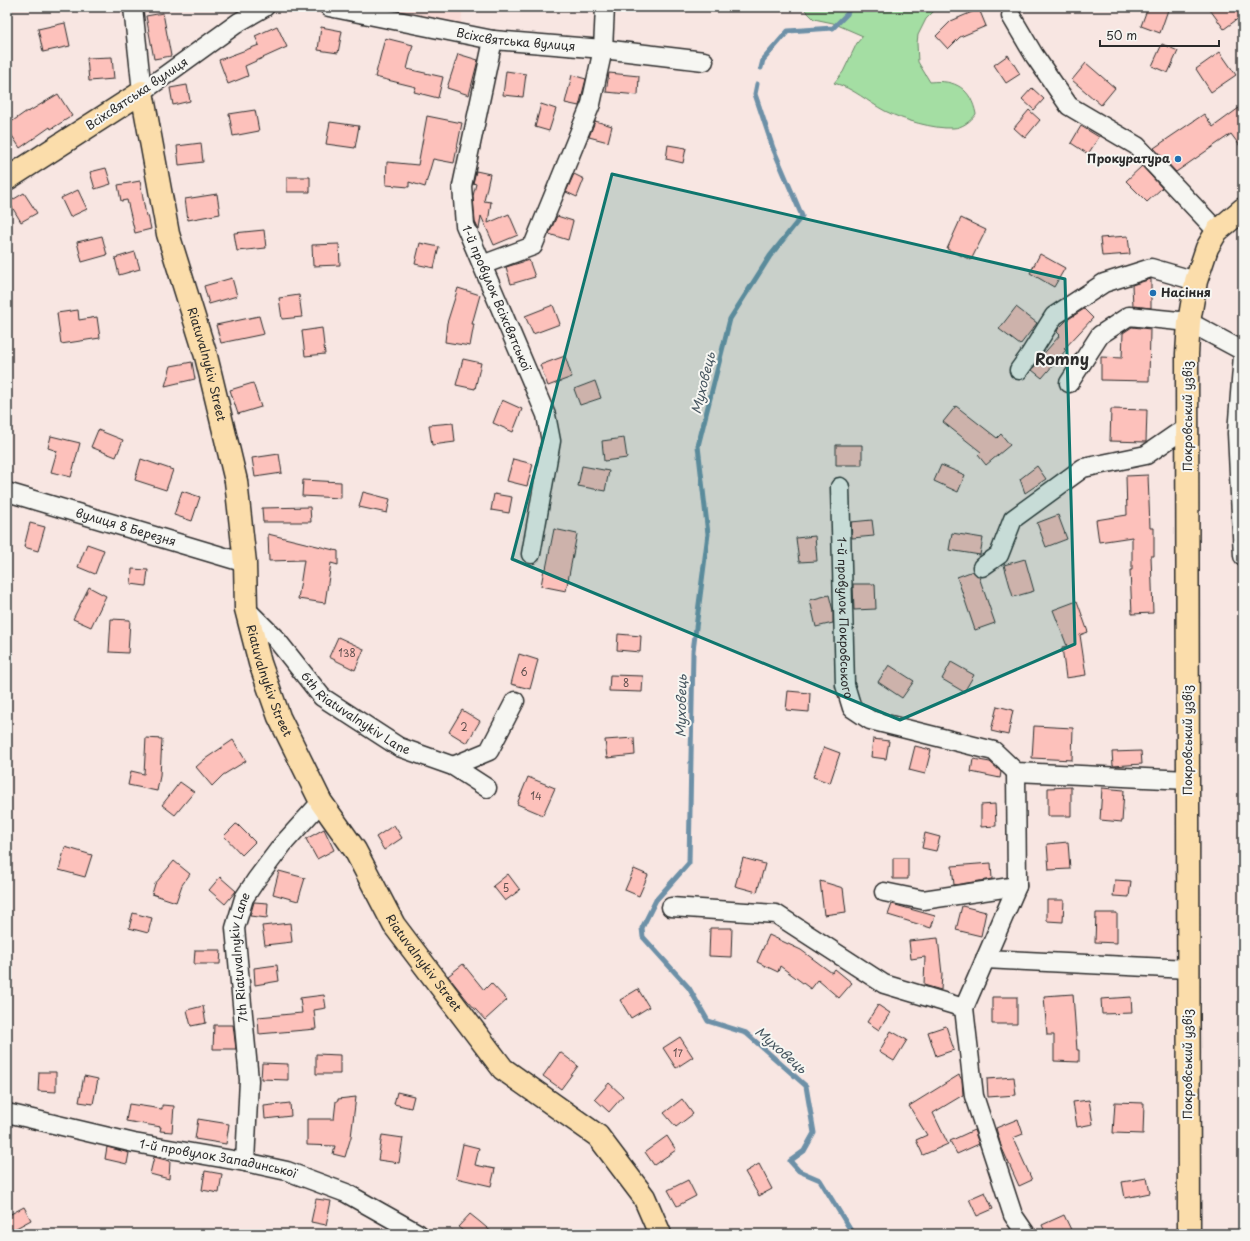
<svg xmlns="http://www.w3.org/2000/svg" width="1250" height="1241" font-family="'Playpen Sans',sans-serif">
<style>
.built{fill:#fadbd6}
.green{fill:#a4dea3;stroke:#688467}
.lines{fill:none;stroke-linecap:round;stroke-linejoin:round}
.stream{stroke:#6d90a7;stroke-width:5}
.building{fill:#fdc1bb;stroke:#2b2b2b}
.minor-casing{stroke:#2b2b2b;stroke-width:21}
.major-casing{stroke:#2b2b2b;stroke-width:25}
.minor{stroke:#f6f6f2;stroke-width:18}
.major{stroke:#fbddab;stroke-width:22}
.marked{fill:#0f766e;fill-opacity:0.2;stroke:#0f766e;stroke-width:3;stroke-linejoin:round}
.poi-dot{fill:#1f6fb2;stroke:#f6f6f2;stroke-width:1.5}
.labels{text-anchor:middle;stroke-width:4;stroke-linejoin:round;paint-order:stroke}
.number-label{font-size:10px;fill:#60504f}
.street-label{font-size:12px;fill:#2b2b2b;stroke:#f6f6f2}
.poi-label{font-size:12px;font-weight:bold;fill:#2b2b2b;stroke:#f6f6f2;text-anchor:end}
.water-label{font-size:13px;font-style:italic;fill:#46555f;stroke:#f6f6f2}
.district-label{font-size:16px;font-weight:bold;fill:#2b2b2b;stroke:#f6f6f2}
</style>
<rect width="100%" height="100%" fill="#f8e6e2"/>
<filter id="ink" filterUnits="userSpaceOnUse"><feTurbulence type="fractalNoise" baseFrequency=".025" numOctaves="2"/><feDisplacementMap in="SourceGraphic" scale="8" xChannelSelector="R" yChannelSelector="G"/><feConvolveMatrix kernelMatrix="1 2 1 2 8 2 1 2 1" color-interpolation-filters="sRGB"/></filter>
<g filter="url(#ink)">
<path class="built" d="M369 7H463L461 24Z"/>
<path class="green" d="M802 7H938L926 19 918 35 917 43 918 62 930 82C956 79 971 89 976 114 971 121 962 128 953 128 933 129 903 120 885 111 868 102 853 88 834 83L843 72 857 43 863 36 833 23 814 19Z"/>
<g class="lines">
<path class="stream" d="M761 68 763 60 788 31 833 28 847 14 850 7
M757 84 755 94 773 148 802 216 770 256 730 319 698 446 708 534 693 651 689 863 656 900 642 928 643 937 689 988 708 1021 746 1033 806 1086 814 1133 804 1151 790 1161 799 1171 820 1180 853 1234"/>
</g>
<path class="building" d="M1148 7H1169L1160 33 1141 26Z
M1208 7H1243V15L1224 29Z
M979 9 986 26 960 37 948 49 936 36 951 21Z
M163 13 171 56 154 59 146 16Z
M65 23 70 46 43 52 38 29Z
M277 26 287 47 245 66 248 76 228 84 219 60 259 45 255 36Z
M321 27 342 31 338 53 318 50Z
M385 38 413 45 407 69 443 77 438 98 414 92 416 87 375 77Z
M1162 44 1178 51 1168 73 1152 66Z
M1220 52 1236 75 1211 92 1196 69Z
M458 54 478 60 469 95 447 88Z
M1008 55 1020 74 1006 83 994 65Z
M112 57 114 79 89 81 87 58Z
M1086 63 1115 88 1101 105 1072 80Z
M506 71 526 74 523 97 503 95Z
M609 73 639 76 638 95 606 92Z
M572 75 586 79 579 106 565 103Z
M187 85 190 101 173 105 170 88Z
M1032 88 1044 99 1034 110 1022 99Z
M58 94 72 116 51 129 50 127 20 148 7 128V125L27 111 28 112Z
M541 104 556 109 549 131 535 127Z
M1243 105V150L1231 134 1176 172 1154 148 1204 114 1213 127Z
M255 110 259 131 233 136 229 114Z
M1029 110 1040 120 1025 138 1014 128Z
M427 116 462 123 454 163 433 159 425 187 409 182V187L386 185 387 162 418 165Z
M595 121 612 126 608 142 589 137Z
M330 122 359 126 355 148 326 144Z
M1081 126 1099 137 1088 154 1071 143Z
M201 143 203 162 179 165 177 146Z
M668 145 686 148 683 163 666 159Z
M1142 166 1162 188 1147 202 1126 181Z
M106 168 111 184 95 189 90 172Z
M476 171 490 174 484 201 491 202 488 223 509 214 518 235 494 245 481 216 479 230 475 222 473 196 476 184 473 183Z
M574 174 584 179 577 197 566 192Z
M287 177H310V192H287Z
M140 181 146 216 148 215 151 229 135 233 127 200 121 201 118 185Z
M78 190 87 209 70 217 61 198Z
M24 193 37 213 21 222 9 202Z
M217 194 220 214 188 220 185 199Z
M557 216 573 221 568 240 549 234Z
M961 218 986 230 971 260 947 249Z
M264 230 266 248 237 251 234 233Z
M102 236 107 255 82 262 77 242Z
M1128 236 1130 254 1102 256 1100 238Z
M420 243 439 247 434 268 415 264Z
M339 244 340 265 313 266 312 245Z
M135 252 140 269 119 275 115 258Z
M1040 254 1065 268 1054 287 1030 273Z
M529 260 535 277 511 284 506 267Z
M232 278 237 296 209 304 204 286Z
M1151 279V308L1133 306 1132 285Z
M458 288 480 295 472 324H474L470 346 445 342 447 323Z
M299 295 302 317 282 319 279 298Z
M553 305 560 324 533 334 525 316Z
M1016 307 1037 323 1020 345 999 329Z
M1084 309 1093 318 1064 349 1066 350 1042 378 1032 370 1040 358 1060 335 1057 332 1058 329 1067 320Z
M78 310 79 320 97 317 100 338 61 344 57 313Z
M259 316 264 334 221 343 216 325Z
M1132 327 1150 329 1149 381 1101 380V357L1122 358 1123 333Z
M322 328 325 354 305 356 302 331Z
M565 356 572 377 548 386 540 365Z
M463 359 481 363 475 389 456 385Z
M192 362 195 379 165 386 171 366Z
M595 381 601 398 580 405 574 389Z
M253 383 261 407 238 414 230 390Z
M502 400 522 409 513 432 493 423Z
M956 406 997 438 1001 434 1010 445 986 465 978 455 981 452 943 422Z
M1111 409 1147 410 1146 442 1110 441Z
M453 423 455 442 432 445 429 425Z
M98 430 123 440 116 457 91 447Z
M51 436 80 443 71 477 51 472 57 451 48 448Z
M624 438 627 458 604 461 602 441Z
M836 445H862V465H836Z
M279 454 282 473 255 477 252 458Z
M141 459 173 470 166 490 135 480Z
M513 459 533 464 527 486 507 481Z
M941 465 965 475 958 492 934 481Z
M582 466 609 471 605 491 578 486Z
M1037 466 1046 479 1025 493 1020 479Z
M1148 475 1150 528H1154V556H1151L1153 613 1132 614 1130 570H1132V537L1099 542 1096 520 1127 515 1126 476Z
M303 480 341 482V498L302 496Z
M182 491 200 497 192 521 174 515Z
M363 492 390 499 387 513 359 507Z
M494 494 512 497 509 513 491 510Z
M310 507 311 522H263L262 508Z
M1058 515 1067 539 1046 547 1037 523Z
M872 520 874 536 852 538 851 522Z
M30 523 45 527 38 551 24 547Z
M554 529 577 534 566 591 541 586 544 569H546Z
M952 533 983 538 980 555 949 550Z
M268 534 338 551V565L331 563 325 603 298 599 304 560 269 561Z
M815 536 817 561 799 562 796 538Z
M87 544 104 550 95 574 78 567Z
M1025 559 1034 591 1013 597 1004 565Z
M132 569 148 570 146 586 131 584Z
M973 571 979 577 995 623 975 630 957 577Z
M853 584H875L876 609 854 610Z
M89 587 106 596 91 627 73 619Z
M829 595 833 611V623L816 627 810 600Z
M1077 601 1088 632 1080 635 1086 675 1066 678 1062 647 1067 646 1053 610Z
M111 619 130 620 128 653 109 652Z
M618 634 641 636 640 652 617 650Z
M338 637 364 649 355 670 329 657Z
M519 654 538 660 530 689 511 684Z
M951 662 974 675 964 692 942 679Z
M889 665 914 681 902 698 878 682Z
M610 675 643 676 642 692 609 691Z
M788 691 810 693 809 712 786 710Z
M997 706 1013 710 1008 735 991 731Z
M462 710 480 721 467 743 449 732Z
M1034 726 1073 728 1072 760 1032 758Z
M146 738 162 739 160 776 157 791 128 785 131 771 144 774Z
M634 738 635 755 607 758 605 740Z
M873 739 889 741 886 759 871 757Z
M233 740 246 761 223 775 212 786 196 767 205 759Z
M915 746 931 750 925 774 909 770Z
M824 747 840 753 830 783 813 777Z
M1141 751 1142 764 1113 766 1112 752Z
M973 759 990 762 1001 772 1000 778 971 772Z
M528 777 555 788 543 815 517 804Z
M180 782 194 792 175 815 162 805Z
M1071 787V816H1048V788Z
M1102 788 1124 790 1122 822 1100 820Z
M995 804 996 826 981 827V805Z
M236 824 238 825 255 842 242 855 224 836Z
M394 825 402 838 384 850 376 837Z
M324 829 334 850 317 859 306 839Z
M925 833 940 837 936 851 922 848Z
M1068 842 1070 869 1049 870 1047 844Z
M65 847 92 855 85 877 59 870Z
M743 858 765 864 757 892 735 886Z
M893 858H908V879H893Z
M174 861 190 874 182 885 176 902 152 894 155 884Z
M991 863 992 879 954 885 952 866Z
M634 869 648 875 639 896 625 890Z
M279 871 305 878 298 901 273 894Z
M508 874 520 890 505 901 493 886Z
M220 877 236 891 225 904 209 890Z
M1115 880 1131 881 1129 897 1113 896Z
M820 881 843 888 846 912 824 915Z
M1047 900H1064L1063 922 1047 921Z
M254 902 268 903 267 918 250 916Z
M892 904 935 916 931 928 888 915Z
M962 906 986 912 981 936 956 930Z
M133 913 152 918 148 933 129 928Z
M1096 913H1117V943L1095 942Z
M290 923 292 942 265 945 262 926Z
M710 928H732L731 957 709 956Z
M769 935 801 950 832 973 835 969 852 983 839 998 818 980 811 989 780 966 778 972 757 962Z
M938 938 942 974 941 990 924 985 925 957 911 959 909 941Z
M195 950H221L220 964H194Z
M463 964 484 990 491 983 507 1000 485 1020 467 1000 448 976Z
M277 965 279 981 255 985 254 968Z
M638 989 649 1007 631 1018 620 1000Z
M1073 994 1077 1050H1079V1062L1054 1061V1035H1047L1044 996Z
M324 995 326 1008 314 1010 316 1029 259 1034 258 1017 302 1013 300 998Z
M992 997H1017V1024H992Z
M1131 997 1132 1013 1102 1014 1101 999Z
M878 1005 890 1013 879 1030 867 1022Z
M203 1006 206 1023 191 1026 187 1010Z
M214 1025H233L236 1049H213Z
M946 1026 954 1050 936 1056 928 1032Z
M891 1031 907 1040 894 1061 879 1052Z
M680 1037 693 1057 676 1068 663 1048Z
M560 1052 578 1066 561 1089 543 1076Z
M316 1054 340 1055V1074H316Z
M262 1063 288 1064V1080L261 1079Z
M39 1072H56V1092L38 1091Z
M959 1075 962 1080 963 1095 933 1113 948 1144 923 1155 916 1140 927 1135 909 1106Z
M84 1076 98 1079 93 1104 79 1102Z
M1014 1077 1016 1095 988 1097 987 1079Z
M609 1083 623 1096 609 1112 595 1099Z
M397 1092 414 1096 411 1108 394 1104Z
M356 1097 351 1137 345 1157 333 1154 335 1146 307 1145V1119H334L336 1101H338V1099Z
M682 1099 693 1114 676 1127 664 1113Z
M1089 1100 1093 1124 1077 1127 1073 1102Z
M1115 1102 1144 1103 1143 1134 1113 1133Z
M290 1103 291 1116 265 1119 264 1106Z
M129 1104 162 1109V1105L174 1106 172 1132 160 1131 161 1127 126 1121Z
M198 1119 229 1124 226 1144 195 1139Z
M1018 1119 1023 1134 1013 1138 1032 1180 1019 1186 1001 1146 996 1128Z
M974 1130 979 1144 957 1154 950 1141Z
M382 1135 403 1138 399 1163 378 1160Z
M667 1136 676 1150 654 1165 645 1152Z
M463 1144 479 1148 475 1165 495 1169 491 1186 456 1178Z
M107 1147 129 1153 127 1164 105 1159Z
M154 1157 170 1161 169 1179 150 1174Z
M759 1164 772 1189 759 1196 745 1172Z
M205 1171 222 1174 219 1193 202 1190Z
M1147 1178 1150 1193 1125 1198 1122 1182Z
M688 1180 696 1196 677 1206 668 1190Z
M985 1192 993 1209 977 1216 969 1199Z
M316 1199 331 1201 326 1225 311 1222Z
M24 1207 31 1220 7 1233V1216Z
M470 1214 480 1222 494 1234H467L458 1227Z
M1064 1215 1073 1234H1046L1042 1225Z"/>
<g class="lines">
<defs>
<g id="minor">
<path d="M133 7 142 92 239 22 265 7"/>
<path id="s1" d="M329 7 493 40 603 49 704 61"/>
<path d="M1011 16 1034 55 1069 106 1137 146 1217 231"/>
<path id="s2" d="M493 40 462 186 465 225 546 415 551 441 531 554"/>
<path d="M482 265 533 246 591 104 603 49 605 7"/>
<path d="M1243 355 1237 433 1243 556"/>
<path d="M1019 370 1029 356 1054 316 1104 283 1151 268 1196 281"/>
<path d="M1069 383 1100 335 1129 316 1189 322 1243 351"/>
<path id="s3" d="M840 487 845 685 852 708 870 720 994 751 1016 772 1188 780"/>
<path id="s4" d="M7 492 245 563"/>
<path d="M982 567 999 555 1013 519 1083 468 1146 455 1188 426"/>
<path id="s5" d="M246 609 276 639 322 697 399 747 453 766 487 788"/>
<path d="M453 766 489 751 515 701"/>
<path d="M1016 772 1017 886 964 1008 974 1096 1013 1215 1026 1234"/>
<path d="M884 892 923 900 1017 886"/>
<path d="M671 907 776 914 884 984 964 1008"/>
<path d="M985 959 1188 969"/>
<path id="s6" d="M7 1113 134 1143 245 1162 287 1171 346 1193 419 1234"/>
<path id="s7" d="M245 1162 249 1080 235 928 244 898 256 880 283 844 321 802"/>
</g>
<g id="major">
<path id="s8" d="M7 179 142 92 168 234 206 356 236 481 245 563 246 609 260 663 279 717 321 802 355 850 394 925 503 1069 598 1136 644 1197 660 1234"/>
<path d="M1189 1234 1187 354 1189 322 1196 281 1207 248 1217 231 1243 209"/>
</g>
</defs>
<use href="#minor" class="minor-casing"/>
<use href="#major" class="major-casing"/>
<use href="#minor" class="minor"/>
<use href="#major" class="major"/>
</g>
</g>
<path class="marked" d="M612 174 1065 279 1075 644 900 720 512 559Z"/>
<g class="poi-dot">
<circle cx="1178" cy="159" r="4"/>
<circle cx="1153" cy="293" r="4"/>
</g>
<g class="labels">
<g class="number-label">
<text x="347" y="657">138</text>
<text x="524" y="676">6</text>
<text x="626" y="687">8</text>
<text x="464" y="731">2</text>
<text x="536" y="800">14</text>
<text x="506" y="892">5</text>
<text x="678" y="1057">17</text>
</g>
<g class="street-label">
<text dy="4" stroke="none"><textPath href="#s1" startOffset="190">Всіхсвятська вулиця</textPath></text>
<text transform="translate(137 94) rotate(-34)" y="4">Всіхсвятська вулиця</text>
<text dy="4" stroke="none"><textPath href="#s2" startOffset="268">1-й провулок Всіхсвятської</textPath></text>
<text dy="4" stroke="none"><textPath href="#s8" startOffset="441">Riatuvalnykiv Street</textPath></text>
<text transform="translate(1188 416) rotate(-90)" y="4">Покровський узвіз</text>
<text dy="4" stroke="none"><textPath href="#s4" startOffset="124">вулиця 8 Березня</textPath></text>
<text dy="4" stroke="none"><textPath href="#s3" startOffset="131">1-й провулок Покровського</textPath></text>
<text dy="4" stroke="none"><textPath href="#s8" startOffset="765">Riatuvalnykiv Street</textPath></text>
<text dy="4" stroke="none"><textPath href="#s5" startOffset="153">6th Riatuvalnykiv Lane</textPath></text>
<text transform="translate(1188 740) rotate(-90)" y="4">Покровський узвіз</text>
<text dy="4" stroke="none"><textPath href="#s7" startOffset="206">7th Riatuvalnykiv Lane</textPath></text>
<text dy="4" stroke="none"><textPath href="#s8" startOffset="1089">Riatuvalnykiv Street</textPath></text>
<text transform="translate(1188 1064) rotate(-90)" y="4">Покровський узвіз</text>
<text dy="4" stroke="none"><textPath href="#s6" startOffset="216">1-й провулок Западинської</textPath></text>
</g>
<g class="poi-label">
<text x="1170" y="163">Прокуратура</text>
<text x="1161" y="297" text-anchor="start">Насіння</text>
</g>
<g class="water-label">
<text transform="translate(703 383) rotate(-76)" y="5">Муховець</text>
<text transform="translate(681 706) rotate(-89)" y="5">Муховець</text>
<text transform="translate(781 1050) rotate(41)" y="5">Муховець</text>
</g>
<g class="district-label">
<text x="1062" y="365">Romny</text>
</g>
</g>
<rect width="1250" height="1241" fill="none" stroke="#f6f6f2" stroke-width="24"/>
<rect x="12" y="12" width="1226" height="1217" fill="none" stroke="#2b2b2b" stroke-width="1.5" filter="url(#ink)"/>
<path d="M1100 40v6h119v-6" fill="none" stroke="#2b2b2b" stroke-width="2"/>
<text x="1106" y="40" font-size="12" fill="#2b2b2b" stroke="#f6f6f2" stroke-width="3" paint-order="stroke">50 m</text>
</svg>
